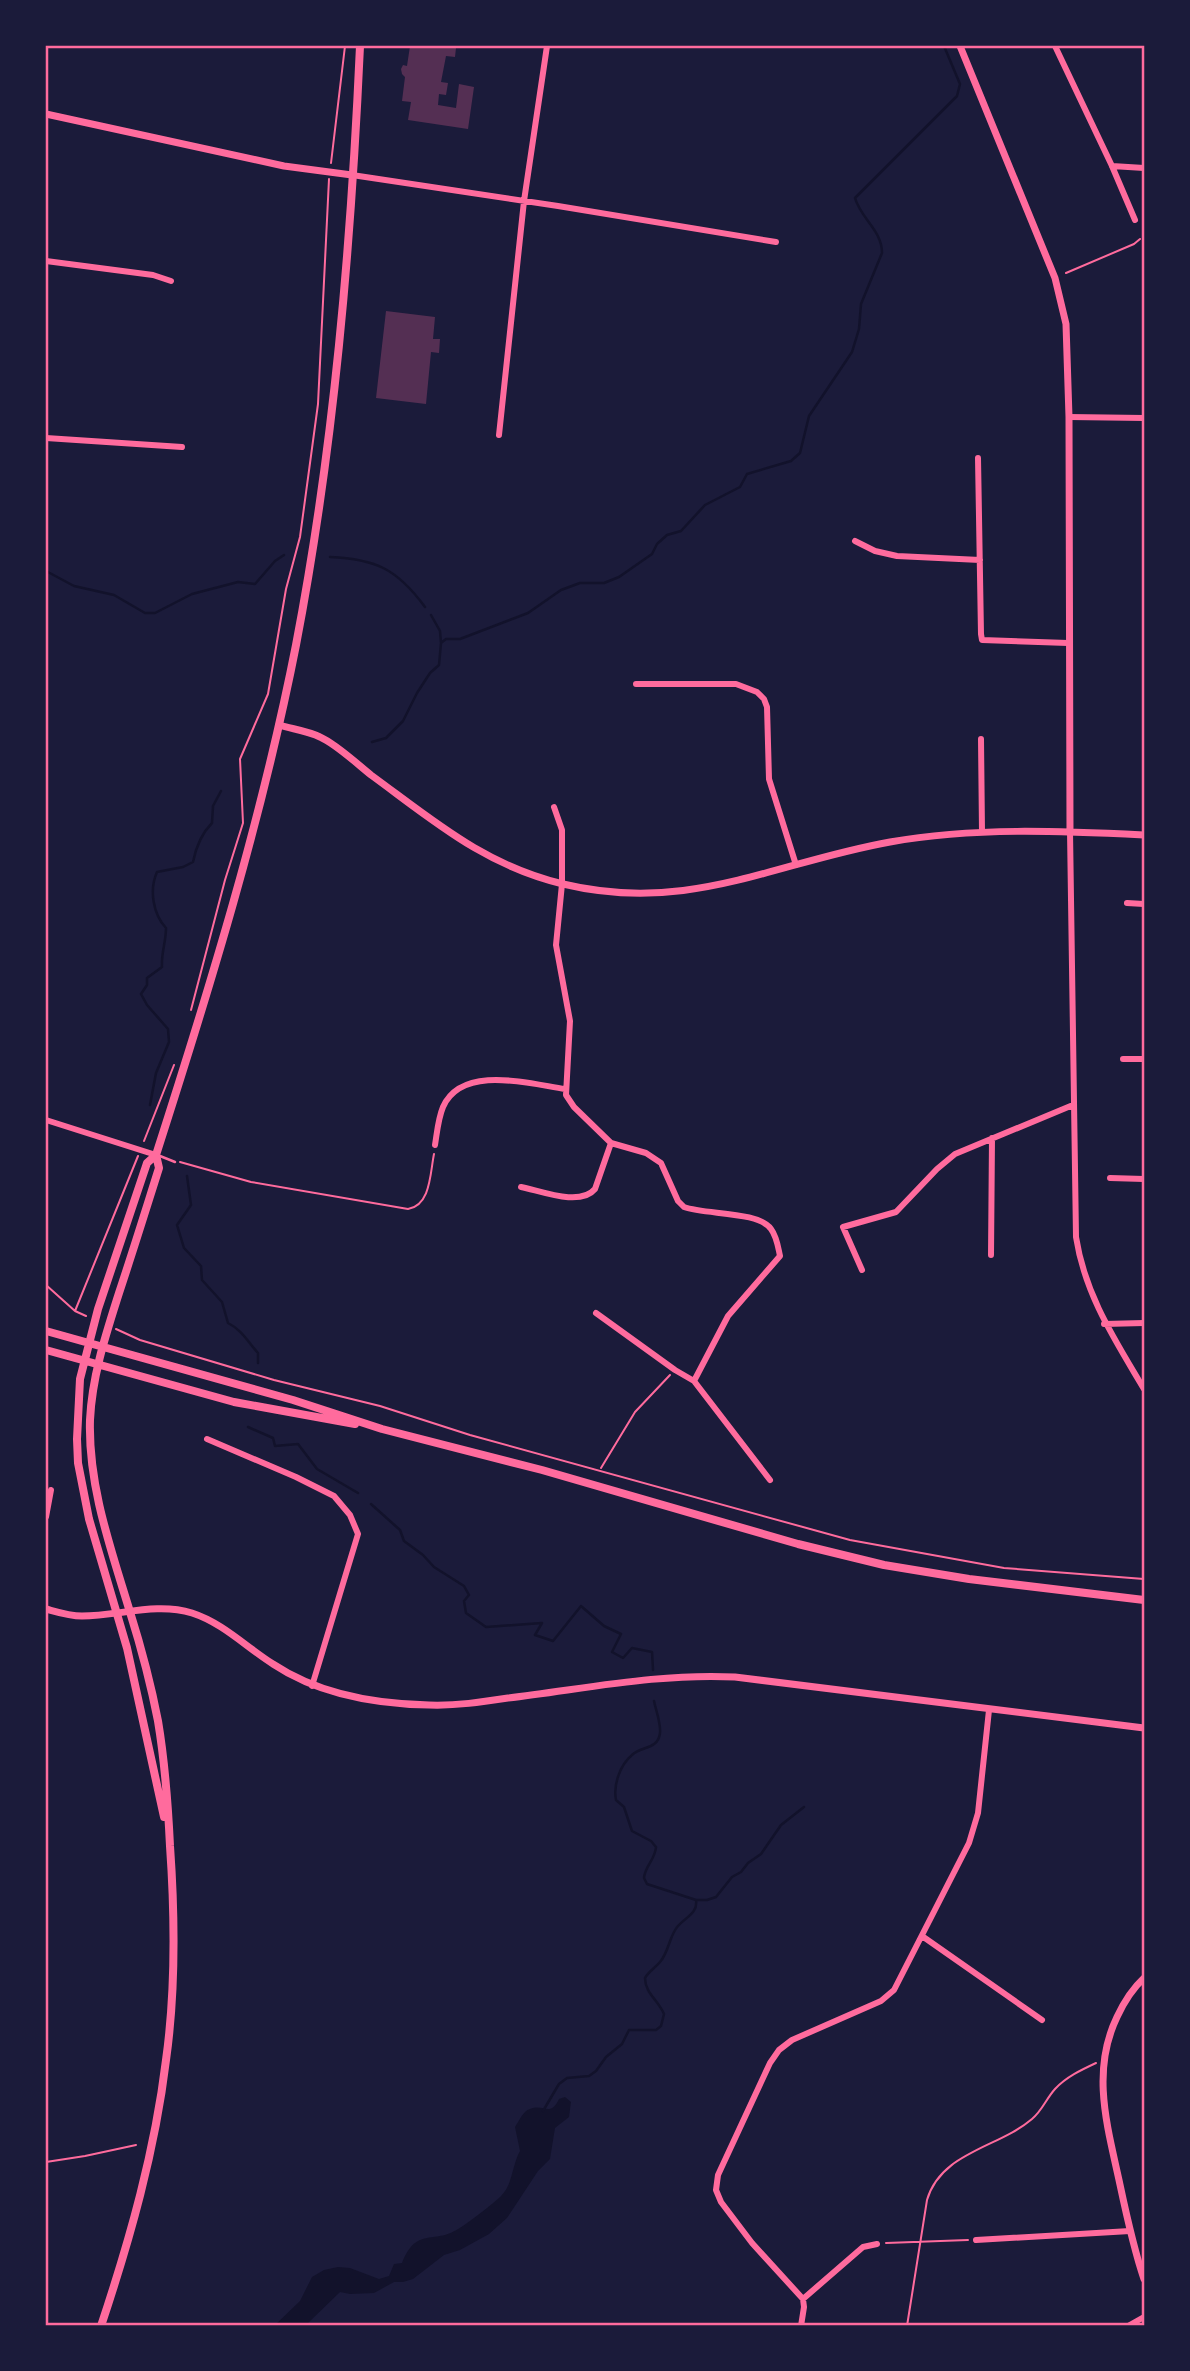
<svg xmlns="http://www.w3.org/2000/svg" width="1190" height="2371" font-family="Quicksand,sans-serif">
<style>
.water{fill:#12122b}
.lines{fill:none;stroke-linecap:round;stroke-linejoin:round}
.stream{stroke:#12122b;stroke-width:2.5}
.building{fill:#542f53}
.path{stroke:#ff6b9d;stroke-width:2}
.service{stroke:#ff6b9d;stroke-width:2.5}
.minor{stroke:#ff6b9d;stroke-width:6}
.tertiary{stroke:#ff6b9d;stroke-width:7}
.secondary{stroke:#ff6b9d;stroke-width:8}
.neatline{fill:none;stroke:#ff6b9d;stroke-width:2.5}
</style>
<rect width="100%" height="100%" fill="#1b1b3a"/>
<path class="water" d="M565 2097 571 2102 569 2117 555 2128 550 2159 538 2171 507 2218 489 2234 460 2250 444 2255 413 2279 403 2282H394L374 2293 350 2294 340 2292 306 2325H275L300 2301 312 2277 324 2270 338 2267 350 2268 379 2279 389 2276 394 2264 402 2263C417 2226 433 2245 458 2229 467 2224 494 2203 501 2196 513 2184 512 2165 520 2151L515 2127C519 2121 523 2111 530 2109 544 2103 550 2118 559 2099Z"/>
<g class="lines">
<path class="stream" d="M330 557C376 559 397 569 425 607
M46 571 74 586 114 595 145 613H155L192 594 238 582 255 584 275 561 284 555
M431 615 440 631 441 643
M372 742 386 738 403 721 417 693 430 673 439 665 441 643 446 639H460L528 613 561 590 580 583H604L619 577 652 554 657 544 667 535 681 531 705 505 740 487 747 474 791 461 800 453 809 416 852 352 859 329 861 304 882 253C882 230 861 219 855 198L957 96 960 84 944 46
M150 1105 156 1073 169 1042 168 1029 147 1005 141 994 147 985V978L162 967C161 953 166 942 166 928 153 914 149 890 157 872L183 867 193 862C196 847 201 834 212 823L213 806 221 791
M187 1176 191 1205 177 1225 184 1248 201 1266 202 1280 222 1302 228 1323C242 1330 248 1342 258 1353V1363
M248 1427 273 1438 275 1446 298 1444 317 1469 358 1493
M371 1504 400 1530 404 1541 423 1555 434 1567 464 1586 469 1595 464 1601 466 1613 486 1627 542 1623 535 1635 553 1641 581 1606 604 1626 621 1634 612 1652 623 1658 632 1648 652 1652 653 1670
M697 1900H707L716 1897 732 1877 741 1872 748 1863 761 1854 781 1825 804 1807
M543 2111 559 2084 567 2078 589 2076 596 2071 606 2057 622 2044 629 2030H656L661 2026 664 2014C658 2000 645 1993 645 1978 649 1971 655 1968 660 1962 669 1952 669 1936 678 1926 686 1917 698 1913 696 1900L647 1884 644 1878C645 1866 655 1860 656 1847L651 1841 632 1831 624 1807 616 1800C613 1785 620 1765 632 1755 641 1746 658 1750 660 1733 661 1723 656 1711 654 1701"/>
</g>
<path class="building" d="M410 46H447L456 48 455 57 446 56 441 82 448 83 446 95 439 94 438 105 456 108 459 84 474 87 468 129 408 120 411 102 402 101 405 77 402 74 401 69 403 65 407 66Z
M386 311 435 317 433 339H440L439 353 431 352 426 404 376 398Z"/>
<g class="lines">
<path class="path" d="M331 163 345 46
M1066 273 1134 244 1140 239
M191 1010 225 880 243 823 240 759 268 694 286 589 300 537 318 404 329 179
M144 1141 174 1065
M180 1162 251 1182 408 1209C431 1205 430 1173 434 1154
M46 1285 75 1311 86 1316
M75 1311 138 1156
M116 1329 140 1340 274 1380 380 1406 470 1435 850 1540 1004 1568 1144 1579
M601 1468 635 1412 670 1375
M46 2162 85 2156 136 2145
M886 2243 968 2240
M907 2326 927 2200C941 2152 998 2148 1032 2119 1042 2111 1046 2099 1055 2089 1066 2077 1081 2070 1096 2063"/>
<path class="service" d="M160 1156 175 1162"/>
<path class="minor" d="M1055 46 1112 166 1135 220
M1112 166 1144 168
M352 175 558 206 776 242
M46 261 153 275 171 281
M1069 417 1144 418
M499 435 524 201 547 46
M46 438 182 447
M978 458 981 634 982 640 1068 643
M855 541 875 551 897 556 980 560
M636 684H736L757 692 764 699 767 707 769 779 796 865
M981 739 982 832
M554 807 562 830V884L556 945 570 1021 566 1095 574 1107 611 1143 646 1153 661 1163 678 1201 684 1207C706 1215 758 1211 771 1229 777 1237 778 1247 780 1256L728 1316 694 1381
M1070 831 1076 1237C1085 1295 1115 1340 1144 1389
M1127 903 1144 904
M1123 1059H1144
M46 1120 156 1155
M435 1145C437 1133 438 1119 443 1107 462 1064 530 1084 565 1089
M1110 1178 1144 1179
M521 1187C541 1191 580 1207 595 1189L611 1143
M991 1255 992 1138
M862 1270 843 1227 896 1212 937 1169 955 1154 1073 1105
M596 1313 675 1370 694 1381 770 1480
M1104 1324 1144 1323
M207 1439 296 1477 334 1496 350 1515 358 1534 312 1686
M46 1517 51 1490
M922 1936 1042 2020
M976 2240 1130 2231
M803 2299 752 2243 721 2202 716 2190 718 2175 770 2063 779 2050 792 2040 881 2001 894 1990 969 1843 978 1813 989 1710
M803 2299 863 2247 877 2244
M801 2326 804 2307 803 2299
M1128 2326 1144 2317"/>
<path class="tertiary" d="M960 46 1055 278 1066 324 1069 417 1070 831
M46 114 284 166 352 175
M279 725C292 729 308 731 320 737 336 744 356 763 371 775 434 821 484 865 563 884 688 914 773 863 890 842 974 827 1060 831 1144 835
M46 1609C57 1612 69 1616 82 1616 119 1616 156 1602 192 1613 223 1623 246 1647 273 1664 318 1694 375 1704 429 1705 456 1706 482 1702 508 1698 584 1689 659 1673 735 1677L1144 1728
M1144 1978C1132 1989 1124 2002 1117 2017 1091 2071 1107 2125 1119 2180 1126 2213 1133 2247 1144 2279"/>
<path class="secondary" d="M156 1155 147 1163 98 1309 80 1379 77 1439 78 1463 89 1519 127 1648 164 1817
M46 1331 293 1400 382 1429 542 1470 798 1544 884 1565 969 1579 1144 1600
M46 1350 234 1402 355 1424
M101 2326C130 2239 155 2151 166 2060 176 1989 175 1917 170 1846 168 1804 165 1763 158 1721 151 1685 141 1647 130 1612 111 1549 88 1486 90 1420 92 1376 106 1334 119 1293 133 1251 146 1209 159 1168L156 1155C210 987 262 818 296 645 334 447 351 246 360 46"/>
</g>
<rect width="1190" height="2371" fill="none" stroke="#1b1b3a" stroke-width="94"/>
<rect x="47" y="47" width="1096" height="2277" class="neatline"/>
</svg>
